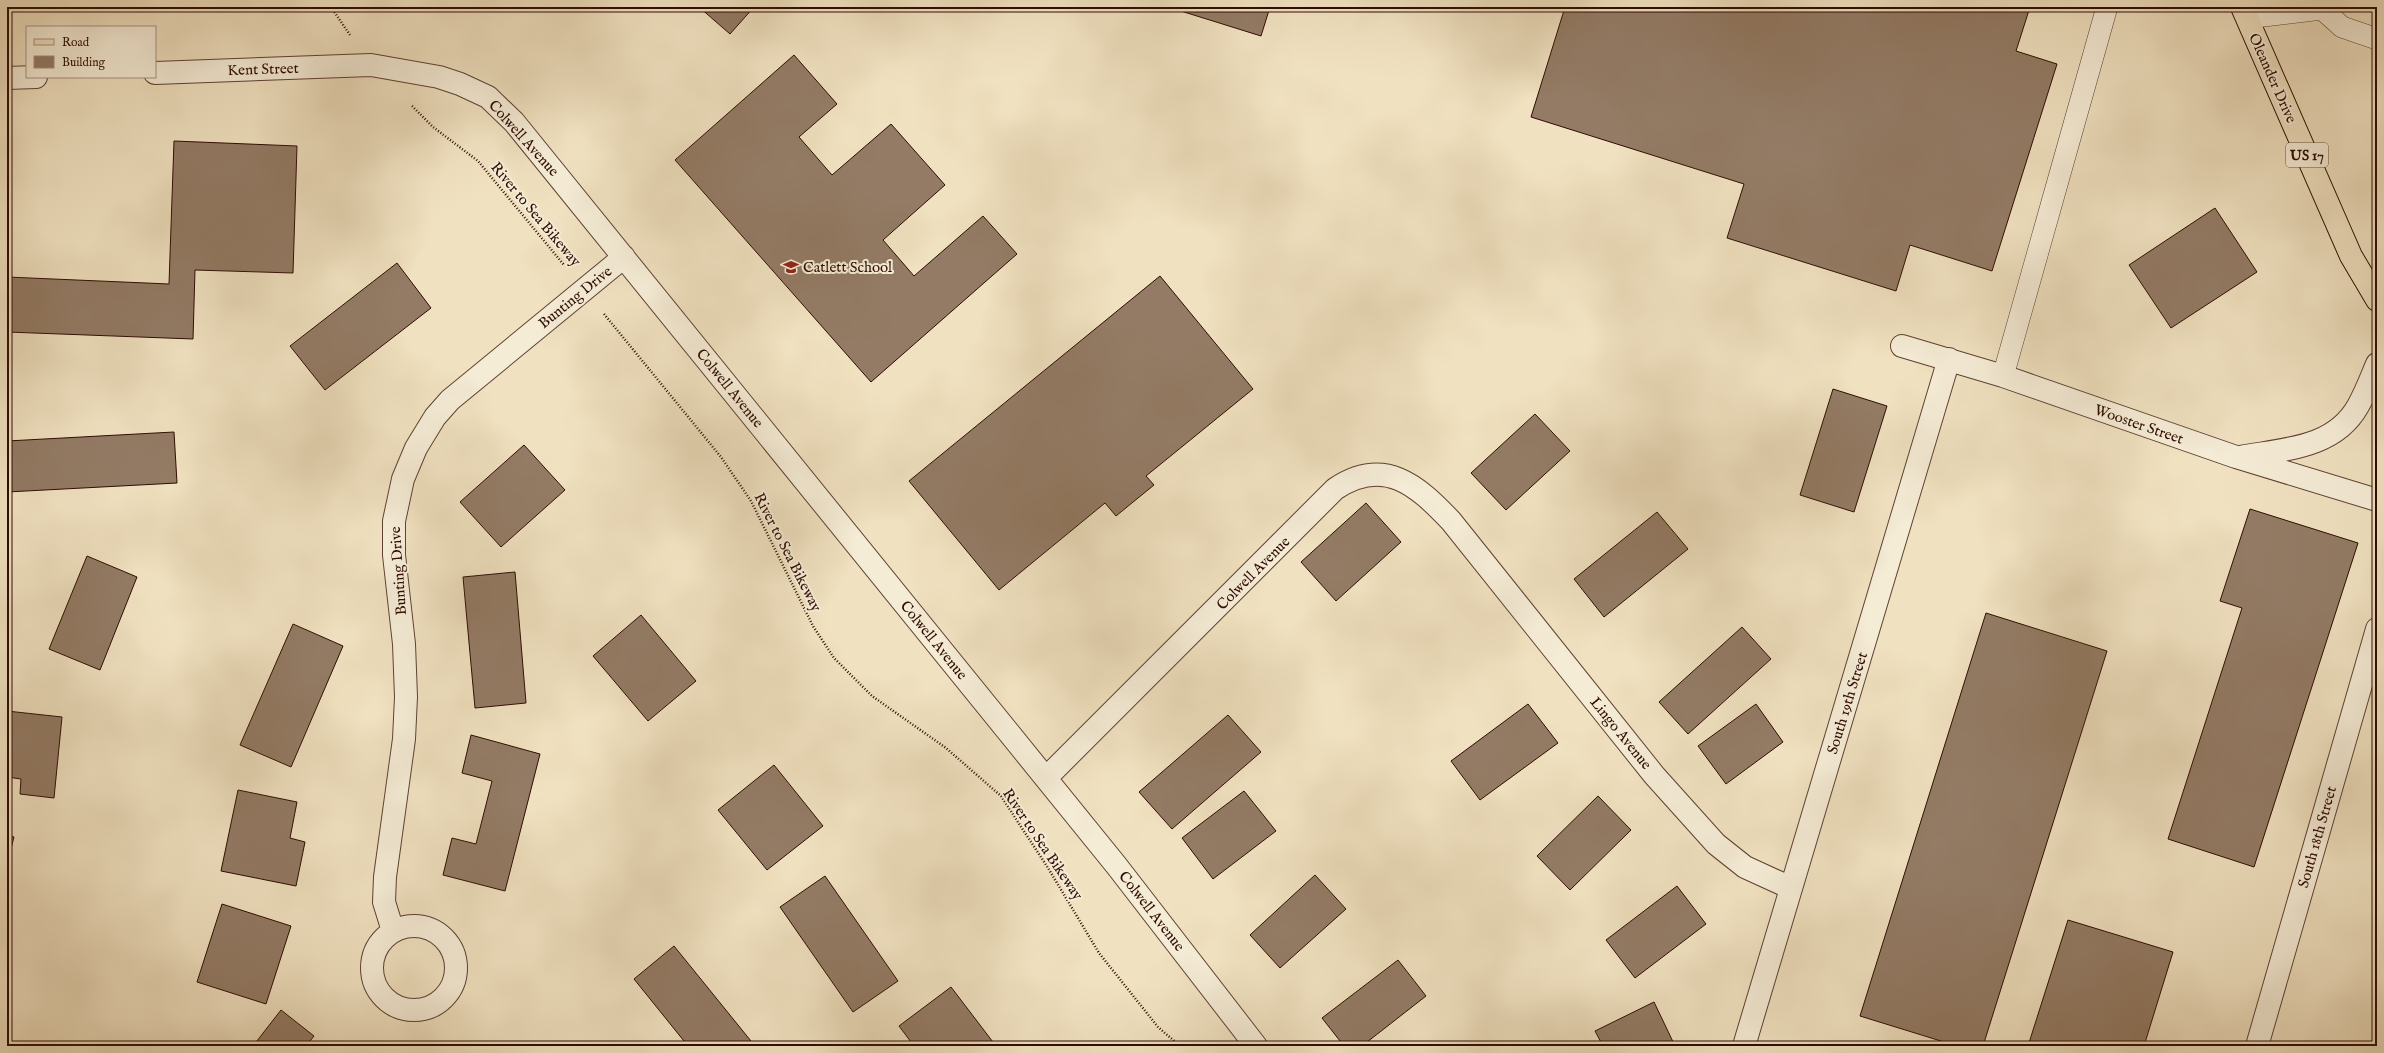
<svg xmlns="http://www.w3.org/2000/svg" width="2384" height="1053" font-family="'IM FELL English',serif">
<style>
.building{fill:#937b65;stroke:#2e0c02}
.lines{fill:none;stroke-linecap:round;stroke-linejoin:round}
.service-casing{stroke:#5e4132;stroke-width:22}
.minor-casing{stroke:#5e4132;stroke-width:24}
.primary-casing{stroke:#2e0c02;stroke-width:24}
.path{stroke:#2e0c02;stroke-width:2.5;stroke-dasharray:1 2;stroke-linecap:butt}
.service{stroke:#f5ecd6;stroke-width:21}
.minor{stroke:#f5ecd6;stroke-width:22}
.primary{stroke:#f0e1c0;stroke-width:22}
.labels{text-anchor:middle;stroke-width:4;stroke-linejoin:round;paint-order:stroke}
.shield{fill:#f5ecd6;stroke:#6a4f42;stroke-width:1}
.shield-label{font-size:14px;font-weight:bold;fill:#2e0c02}
.street-label{font-size:15px;fill:#2e0c02;stroke:#f5ecd6}
.poi-label{font-size:15px;fill:#2e0c02;stroke:#f5ecd6;text-anchor:start}
</style>
<rect width="100%" height="100%" fill="#f0e1c0"/>
<filter id="stains"><feTurbulence type="fractalNoise" baseFrequency=".005" numOctaves="4"/><feColorMatrix values="0 0 0 0 .2 0 0 0 0 .09 0 0 0 0 .02 0 0 0 .5 -.17"/></filter>
<radialGradient id="worn" r=".72"><stop offset=".6" stop-color="#630" stop-opacity="0"/><stop offset="1" stop-color="#630" stop-opacity=".3"/></radialGradient>
<path class="building" d="M699 7H754L730 34Z
M1168 7H1270L1261 36Z
M1565 7H2030L2016 51 2057 64 1992 271 1910 245 1896 291 1727 238 1744 184 1531 117Z
M794 55 837 104 799 137 832 175 891 124 945 185 883 240 914 276 983 216 1017 254 871 382 675 160Z
M174 141 297 146 293 273 195 270 193 339 7 332V277L169 284Z
M2215 208 2257 272 2171 328 2129 265Z
M397 263 431 308 325 390 290 346Z
M1160 276 1253 389 1146 476 1154 485 1116 516 1105 503 999 590 909 481Z
M1833 389 1887 406 1854 512 1800 495Z
M1535 414 1570 451 1506 510 1471 473Z
M174 432 177 483 7 492V441Z
M524 445 565 490 501 547 460 502Z
M1366 503 1401 542 1336 601 1301 562Z
M2250 509 2358 543 2254 867 2168 839 2242 608 2220 601Z
M1657 512 1688 549 1604 617 1574 579Z
M87 556 137 577 100 670 49 649Z
M515 572 526 703 475 708 463 577Z
M1986 613 2107 651 1983 1046H1957L1860 1016Z
M641 615 696 681 648 721 593 656Z
M293 624 343 646 291 767 240 745Z
M1742 627 1771 659 1688 734 1659 702Z
M1528 704 1558 743 1480 800 1451 761Z
M1756 704 1783 742 1726 784 1698 746Z
M7 711 62 717 54 798 20 794 21 779 7 777Z
M1228 715 1261 752 1172 829 1139 792Z
M471 735 540 754 505 891 443 875 452 838 476 844 492 781 462 773Z
M774 765 823 826 767 870 718 810Z
M238 790 297 802 290 838 305 842 296 886 221 871Z
M1244 791 1276 831 1213 879 1182 838Z
M1598 796 1631 830 1570 890 1537 856Z
M7 835 14 837 7 864Z
M1315 875 1346 909 1280 968 1250 935Z
M825 876 898 981 853 1012 780 907Z
M1677 886 1706 924 1635 978 1606 940Z
M222 904 291 926 266 1004 197 982Z
M2068 920 2173 952 2144 1046H2028Z
M674 946 755 1046H688L634 979Z
M1398 960 1426 996 1362 1046H1344L1322 1018Z
M951 987 996 1046H914L899 1026Z
M1654 1002 1675 1046H1603L1595 1031Z
M281 1010 314 1036 306 1046H253Z"/>
<g class="lines">
<defs>
<path id="service" d="M2322 7V9L2342 27 2377 39
M2247 18 2322 9
M2003 376 2107 7"/>
<path id="minor" d="M155 73 371 65 439 77 460 84 488 97 514 122 1116 865 1256 1046
M7 78 36 77
M1902 346 2003 376 2236 457 2377 500
M2240 457C2283 449 2334 449 2358 406 2366 392 2371 378 2377 364
M1046 778 1335 489C1384 456 1417 485 1451 521L1654 775 1716 844 1745 867 1791 888
M372 968a42 42 0 1 1 84 0a42 42 0 1 1-84 0Z
M393 931 384 902 385 877 404 739 406 697 404 644 394 555V521L403 479 416 448 435 417 450 400 624 257
M1744 1046 1949 359
M2257 1046 2377 629"/>
<path id="primary" d="M2242 7 2351 256 2377 300"/>
</defs>
<use href="#service" class="service-casing"/>
<use href="#minor" class="minor-casing"/>
<use href="#primary" class="primary-casing"/>
<path class="path" d="M331 7 350 35
M412 106 433 127 478 161 564 265
M604 314 721 457 751 501 813 626 834 658 872 696 946 748 1001 796 1048 868 1099 953 1158 1027 1180 1046"/>
<use href="#service" class="service"/>
<use href="#minor" class="minor"/>
<use href="#primary" class="primary"/>
</g>
<defs>
<symbol id="school-bare" viewBox="-9 -9 18 18"><path d="M0-5L7-2L0 1L-7-2ZM-4 1L0 2.5L4 1V4Q0 6-4 4Z" fill="#8f2418" stroke="#f5ecd6" stroke-width="2.5" paint-order="stroke"/></symbol>
</defs>
<g fill-rule="evenodd">
<use href="#school-bare" x="780" y="256" width="22" height="22"/>
</g>
<g class="labels">
<rect class="shield" x="2286" y="143" width="42" height="24" rx="3"/>
<g class="shield-label">
<text x="2307" y="160">US 17</text>
</g>
<g class="street-label">
<text transform="translate(263 69) rotate(-2)" y="5">Kent Street</text>
<text transform="translate(2273 78) rotate(66)" y="5">Oleander Drive</text>
<text transform="translate(524 138) rotate(48)" y="5">Colwell Avenue</text>
<text transform="translate(536 214) rotate(50)" y="5">River to Sea Bikeway</text>
<text transform="translate(575 297) rotate(-39)" y="5">Bunting Drive</text>
<text transform="translate(730 388) rotate(51)" y="5">Colwell Avenue</text>
<text transform="translate(2139 424) rotate(19)" y="5">Wooster Street</text>
<text transform="translate(788 552) rotate(63)" y="5">River to Sea Bikeway</text>
<text transform="translate(398 571) rotate(-94)" y="5">Bunting Drive</text>
<text transform="translate(1253 573) rotate(-45)" y="5">Colwell Avenue</text>
<text transform="translate(934 640) rotate(51)" y="5">Colwell Avenue</text>
<text transform="translate(1847 703) rotate(-73)" y="5">South 19th Street</text>
<text transform="translate(1621 733) rotate(51)" y="5">Lingo Avenue</text>
<text transform="translate(2317 837) rotate(-74)" y="5">South 18th Street</text>
<text transform="translate(1043 844) rotate(56)" y="5">River to Sea Bikeway</text>
<text transform="translate(1152 911) rotate(52)" y="5">Colwell Avenue</text>
</g>
<g class="poi-label">
<text x="803" y="272">Catlett School</text>
</g>
</g>
<rect width="2384" height="1053" fill="none" stroke="#f0e1c0" stroke-width="24"/>
<rect x="8" y="8" width="2368" height="1037" fill="none" stroke="#2e0c02" stroke-width="2"/>
<rect x="12" y="12" width="2360" height="1029" fill="none" stroke="#2e0c02"/>
<rect x="26" y="26" width="130" height="52" fill="#f5ecd6" stroke="#a59281"/>
<rect x="34" y="39" width="20" height="6" fill="#f0e1c0" stroke="#a59281"/>
<text x="62" y="46" font-size="12" fill="#2e0c02">Road</text>
<rect x="34" y="56" width="20" height="12" fill="#937b65" stroke="#a59281"/>
<text x="62" y="66" font-size="12" fill="#2e0c02">Building</text>
<rect width="100%" height="100%" filter="url(#stains)"/>
<rect width="100%" height="100%" fill="url(#worn)"/>
</svg>
